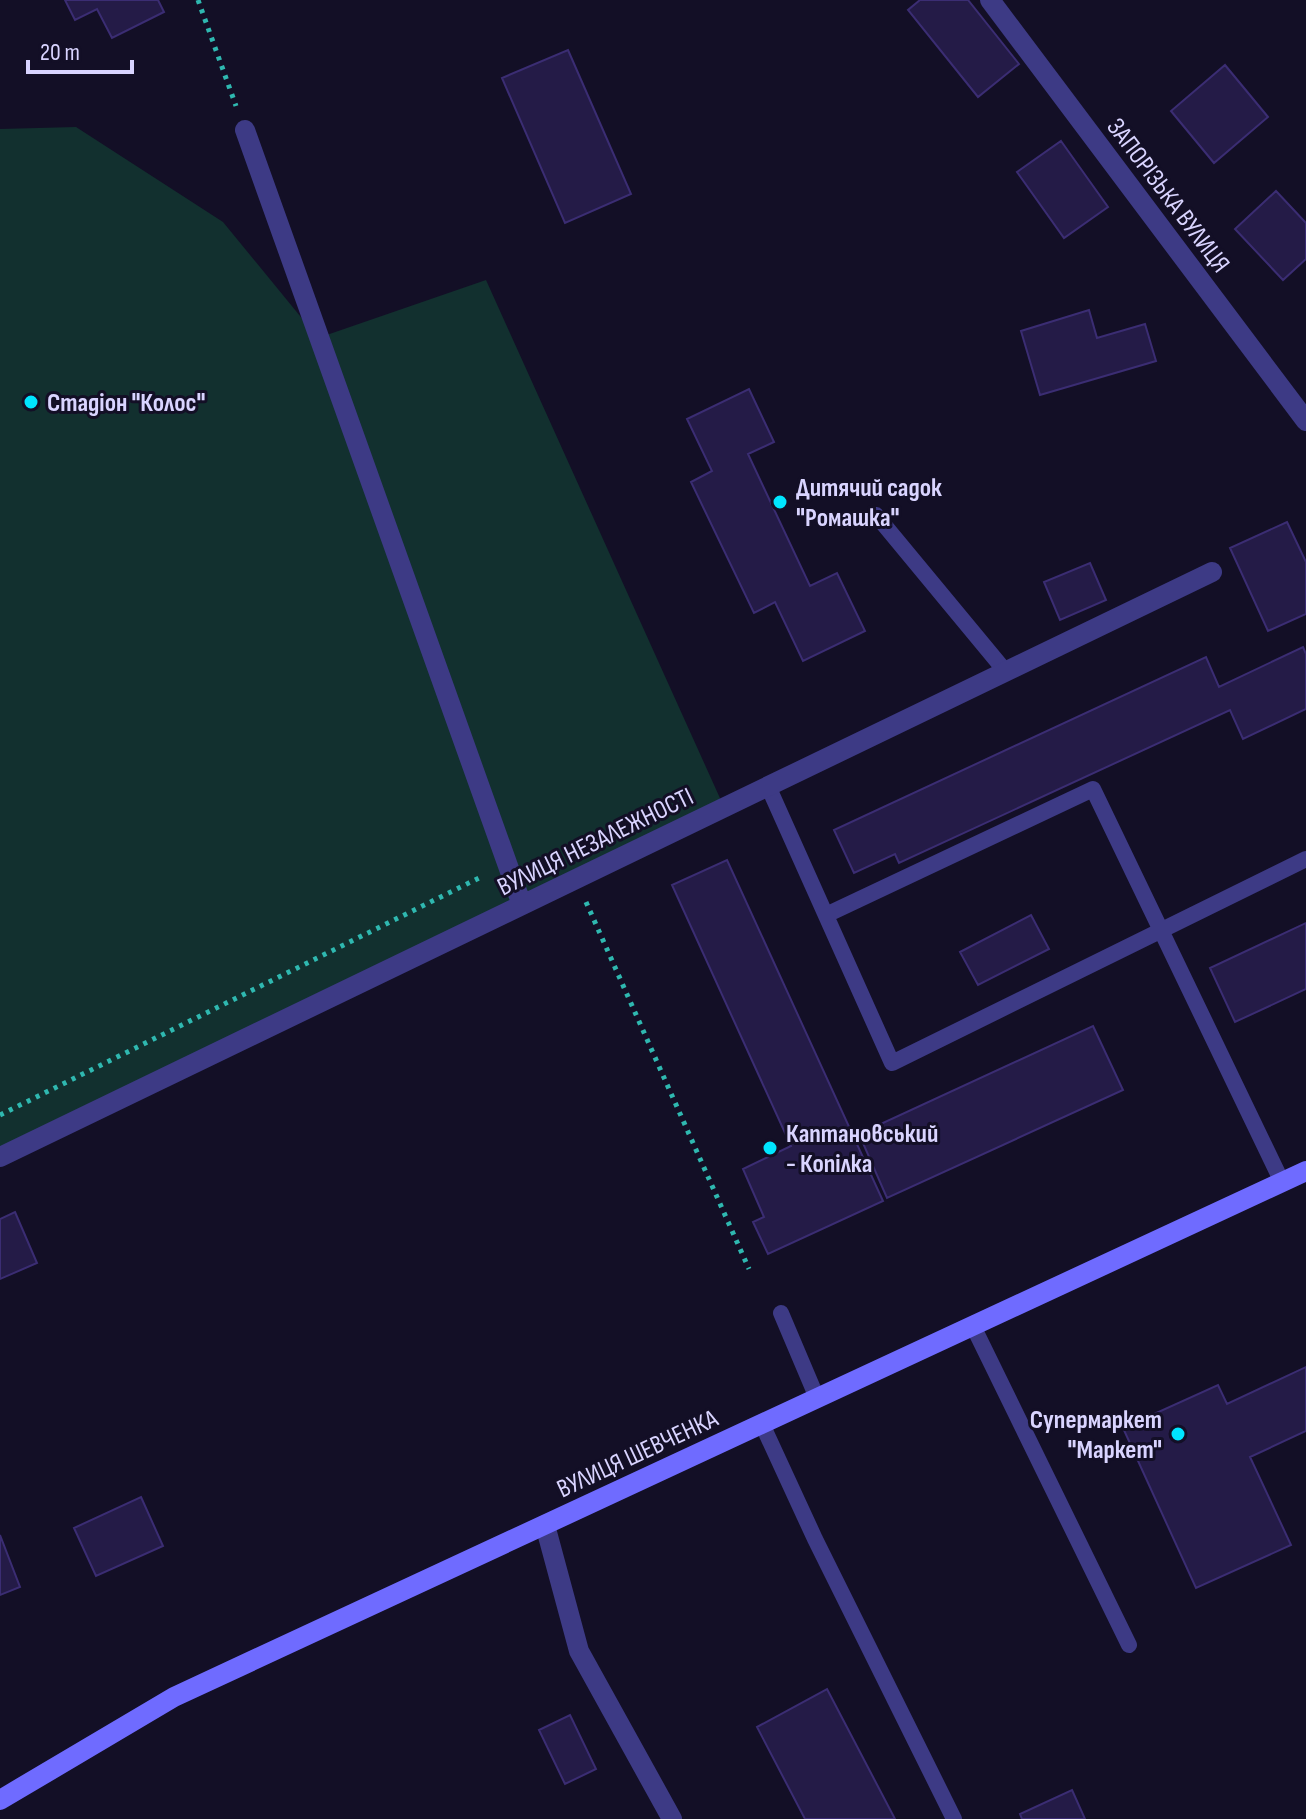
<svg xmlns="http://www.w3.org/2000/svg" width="1306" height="1819" font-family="'Sofia Sans Condensed',sans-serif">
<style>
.green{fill:#12302f}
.building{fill:#241b47;stroke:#3b2d73;stroke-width:2}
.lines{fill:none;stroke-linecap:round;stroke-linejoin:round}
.path{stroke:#2fb8b0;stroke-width:5;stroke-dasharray:4 6;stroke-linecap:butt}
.lane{stroke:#3d3a85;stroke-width:16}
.street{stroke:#3d3a85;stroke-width:20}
.secondary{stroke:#6f6bff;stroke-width:20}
.poi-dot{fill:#00e5ff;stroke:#130f26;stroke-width:3}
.labels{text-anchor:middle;stroke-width:6;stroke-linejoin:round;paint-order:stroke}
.street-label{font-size:26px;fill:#d9d4ff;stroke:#130f26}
.poi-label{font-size:26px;font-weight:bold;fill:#d9d4ff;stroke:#130f26;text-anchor:start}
</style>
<rect width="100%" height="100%" fill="#130f26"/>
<path class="green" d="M76 127 223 222 318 338 486 280 724 807 0 1157V129Z"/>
<path class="building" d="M65 0H158L164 12 112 38 97 9 75 20Z
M920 0H968L1019 64 978 97 908 10Z
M568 50 631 194 565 223 502 78Z
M1225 65 1268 117 1214 163 1171 111Z
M1061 141 1108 207 1064 238 1017 172Z
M1276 191 1306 223V259L1283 280 1235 229Z
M1089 310 1097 338 1145 324 1156 361 1040 395 1021 331Z
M749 389 774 442 748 454 810 586 837 573 865 631 803 661 775 602 754 613 691 482 712 471 687 419Z
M1287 522 1306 562V614L1268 631 1230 548Z
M1090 563 1106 600 1060 620 1044 582Z
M1303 647 1306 654V709L1243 739 1230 710 899 863 895 854 854 873 834 830 1206 657 1219 687Z
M727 860 883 1201 768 1254 753 1222 764 1217 743 1169 791 1146 672 885Z
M1031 915 1049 949 978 985 960 952Z
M1306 923V989L1235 1022 1210 968Z
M1093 1026 1123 1090 887 1198 859 1134Z
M15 1212 37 1263 0 1279V1219Z
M1306 1367V1431L1250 1457 1291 1545 1196 1588 1123 1428 1218 1385 1227 1404Z
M141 1497 163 1546 96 1576 74 1528Z
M0 1535 20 1587 0 1595Z
M827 1689 895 1819H805L757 1727Z
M570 1715 596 1769 565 1784 539 1730Z
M1072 1790 1085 1819H1022L1020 1814Z"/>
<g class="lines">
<path class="path" d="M198 0 236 106
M586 902 749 1269
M0 1115 483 876"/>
<path class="lane" d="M876 515 1006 672
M768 786 892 1063 1306 859
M826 915 1093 789 1282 1182
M781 1313 817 1398
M973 1326 1129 1645
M762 1424 815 1539 954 1819"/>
<path class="street" d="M990 0 1306 421
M245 130 522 905
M0 1157 1212 572
M545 1525 579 1651 672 1819"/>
<path class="secondary" d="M0 1800 174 1697 1306 1171"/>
</g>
<g class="poi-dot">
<circle cx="31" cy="402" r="8"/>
<circle cx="780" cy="502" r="8"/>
<circle cx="770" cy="1148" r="8"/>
<circle cx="1178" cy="1434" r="8"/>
</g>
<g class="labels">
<g class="street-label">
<text transform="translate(1169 195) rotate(53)" y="9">ЗАПОРІЗЬКА ВУЛИЦЯ</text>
<text transform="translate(595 841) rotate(-26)" y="9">ВУЛИЦЯ НЕЗАЛЕЖНОСТІ</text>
<text transform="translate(637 1453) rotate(-25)" y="9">ВУЛИЦЯ ШЕВЧЕНКА</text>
</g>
<g class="poi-label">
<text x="47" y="411">Стадіон "Колос"</text>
<text x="796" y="496">Дитячий садок<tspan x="796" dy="30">"Ромашка"</tspan></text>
<text x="786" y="1142">Каптановський<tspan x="786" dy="30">- Копілка</tspan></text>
<text x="1162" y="1428" text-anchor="end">Супермаркет<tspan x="1162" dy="30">"Маркет"</tspan></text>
</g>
</g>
<path d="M28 60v12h104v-12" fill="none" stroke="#d9d4ff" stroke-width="4"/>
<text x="40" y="60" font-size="24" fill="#d9d4ff" stroke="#130f26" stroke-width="6" paint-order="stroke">20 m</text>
</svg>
